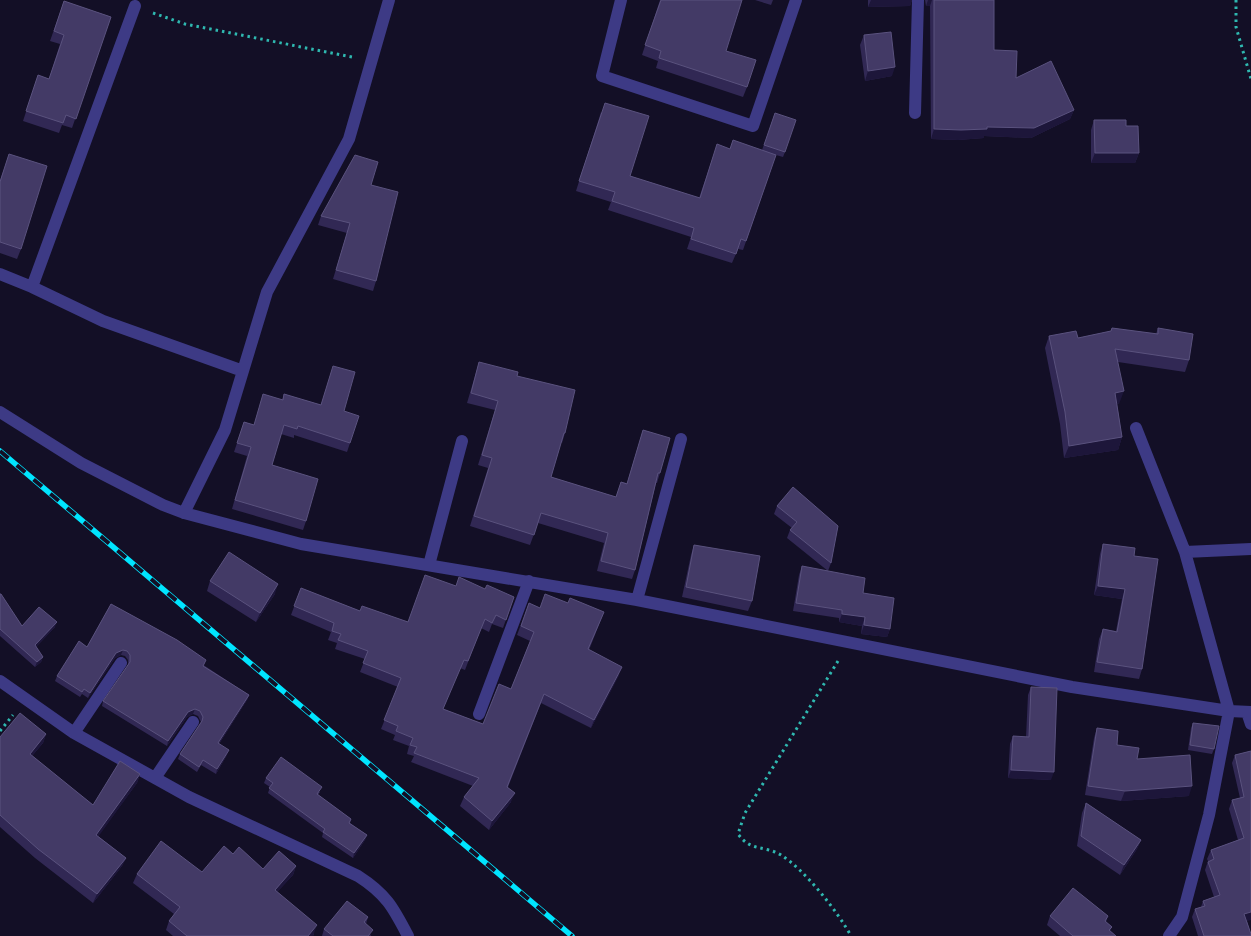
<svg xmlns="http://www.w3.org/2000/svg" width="1251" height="936" font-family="'DejaVu Sans',sans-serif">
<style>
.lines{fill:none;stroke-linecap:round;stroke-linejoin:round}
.path{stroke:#2fb8b0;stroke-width:3;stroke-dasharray:2.5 4;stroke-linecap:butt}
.minor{stroke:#3d3a85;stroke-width:12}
.rail-casing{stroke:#00e5ff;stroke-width:5.5}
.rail{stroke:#130f26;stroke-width:4;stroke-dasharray:11;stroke-linecap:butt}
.wall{fill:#312854}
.shaded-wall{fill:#1d163a}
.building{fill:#433a66;stroke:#5a527e}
</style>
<rect width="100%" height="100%" fill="#130f26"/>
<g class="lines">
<path class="path" d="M1236 0V27L1251 79
M153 13 185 24 352 57
M838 661 745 813 738 834C751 852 764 845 781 855 805 870 838 912 851 936
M0 731 13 715"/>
<path class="minor" d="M621 0 602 76 753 126 796 0
M915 113 918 0
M0 274 32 287 103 321 243 371
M32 287 135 6
M0 412 81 463 163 505 184 513 301 544 637 600 1072 687 1229 711 1251 712
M1136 428 1185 552 1229 711 1209 815 1182 917 1169 936
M184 513 225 430 267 292 349 139 389 0
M1185 552 1251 549
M429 565 462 441
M637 600 681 439
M0 681 74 733 189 797 358 876C386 894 393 907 408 936
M1247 712 1251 724
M479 714 529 581
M74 733 121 663
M155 778 193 722"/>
<defs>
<path id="rail" d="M0 451 572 936"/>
</defs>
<use href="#rail" class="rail-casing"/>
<use href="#rail" class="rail"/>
</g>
<path class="wall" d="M660 0 726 51 747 87 743 97 656 68 658 61 642 55Z
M755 0H773L771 5Z
M868 0H912L910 6 868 7Z
M925 0H994V50L1016 78 1074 110 1070 119 1031 138 984 136V138L958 140 931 139 930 6H926Z
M64 1 111 17 72 128 62 125 59 133 23 121 38 75 49 79 60 44 50 41Z
M864 35 892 76 865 81 860 45Z
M601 112 630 176 699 198 714 154 730 149 762 150 775 113 785 152 783 157 776 155 743 250 738 249 732 263 687 249 691 237 608 210 611 202 576 191Z
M1094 120 1139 153 1135 163H1091V130Z
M9 154 21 249 17 259 0 253V180Z
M371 185 376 281 373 291 333 279 347 233 318 225 321 216Z
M1112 328 1156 334 1158 328 1189 360 1185 372 1118 362 1119 404H1117L1122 437 1118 450 1064 458 1060 424 1045 348 1049 336 1078 338 1111 331Z
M479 362 517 376 565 433 562 443 561 442 551 477 616 497 621 482 627 483 643 430 660 473 657 483H656L635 570 632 579 597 571 604 543 538 523 530 545 470 526 488 468 478 465 495 410 467 403Z
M333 366 350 443 347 452 294 435V438L281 434 272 465 306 521 303 530 232 509 247 456 234 452 244 422 254 425 263 394 282 400 284 394 321 405Z
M777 506 838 526 831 563 828 571 787 538 790 530 792 528 774 514Z
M1103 544 1134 556 1142 669 1139 679 1094 672 1099 639 1103 629 1116 631 1122 599 1094 595 1100 554Z
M694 545 752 601 748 611 682 597 691 555Z
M802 566 863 593 890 629 887 637 861 634 862 626 839 622V618L793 611 799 575Z
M210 581 275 594 256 622 207 591Z
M456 586 485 589 514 597 503 628 492 624 489 632 481 628 465 670 460 668 443 709 483 724 511 689 530 641 517 635 529 603 540 608 568 603 604 612 589 650 619 675 591 728 541 703 508 787 511 802 489 830 460 806 464 797 473 786 411 762 414 756 407 754 409 746 393 740 395 735 381 729 398 687 360 672 365 659 335 649 337 643 328 640 331 632 291 615 301 588 360 611 408 622Z
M0 594 22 626 55 627 36 647 43 657 41 662 35 667 0 636Z
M111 604 249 695 247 700 219 744 227 755 216 774 201 765 197 772 178 759 180 754 201 722 198 716 193 714 187 717 167 746 102 706 103 701 128 665V660L125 656 121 655 115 658 88 698 82 694 80 697 55 681 57 676 87 647Z
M1031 687 1051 780 1008 778 1010 744 1013 736 1026 737 1028 695Z
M1193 723 1214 749 1212 754 1188 750 1191 728Z
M1097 728 1117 745 1189 796 1121 801 1085 795 1094 738Z
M46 734 43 743 32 756 93 805 140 774 137 783 98 836 126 858 122 866 93 903 35 858 0 827V737Z
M1251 751 1247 921 1251 936H1198L1192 917 1195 909 1201 907 1203 901 1214 897 1205 870 1208 861 1207 859 1211 850 1238 840 1229 809 1232 800 1240 798 1232 763 1235 755Z
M266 778 320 792 318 795 351 819 350 823 367 835 365 840 353 858 322 837 323 833 268 793 270 787 264 783Z
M1086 803 1141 840 1137 849 1120 875 1077 846 1082 813Z
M233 854 263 869 296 866 293 875 277 892 314 934 313 936H173L166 930 169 921 174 914 133 883 137 874 202 872Z
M1050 916H1108L1106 922 1112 927 1110 931 1116 936H1060L1047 925Z
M368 917 366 924 371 936H322L324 929Z"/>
<path class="shaded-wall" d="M871 0H912L910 6 868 7Z
M928 0H932L930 6H926Z
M895 67 892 76 865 81 868 71Z
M1074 110 1070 119 1031 138 984 136V138L958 140 931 139 934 129 987 127Z
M1095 153H1139L1135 163H1091Z
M1124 391 1119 404 1110 406 1115 393Z
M1122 437 1118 450 1064 458 1069 446Z
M278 584 275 594 256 622 260 613Z
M1098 586 1125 589 1122 599 1094 595Z
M842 614 865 617 862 626 839 622Z
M57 622 55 627 33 650 35 645Z
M864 625 890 629 887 637 861 634Z
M123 650 121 655 115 658 88 698 90 693 116 653Z
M43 657 41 662 35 667 37 662Z
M622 667 619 675 607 699 591 728 594 720Z
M249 695 247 700 216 748 218 743Z
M195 709 193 714 187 717 167 746 168 741 188 712Z
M46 734 43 743 26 763 30 754Z
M229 750 227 755 216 774 217 769Z
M1011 770 1054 772 1051 780 1008 778Z
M140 774 137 783 93 844 96 835Z
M1192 786 1189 796 1121 801 1125 791Z
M515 793 511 802 489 830 492 821Z
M367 835 365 840 353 858 354 853Z
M1141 840 1137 849 1120 875 1124 865Z
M126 858 122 866 93 903 97 894Z
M296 866 293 875 271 899 275 890Z
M1251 912V920L1241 923 1244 914Z
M317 925 313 936H308Z"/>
<path class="building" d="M661 0H742L726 51 756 60 747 87 659 58 661 51 645 45Z
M934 0H994V50L1017 51 1016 78 1051 61 1074 110 1034 128 987 127V129L961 130 934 129Z
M64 1 111 17 76 119 66 115 63 123 26 111 38 75 49 79 64 35 54 31Z
M891 32 895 67 868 71 864 35Z
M605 103 649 116 630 176 700 198 717 144 730 149 733 140 776 155 746 241 741 239 736 254 691 239 694 228 612 201 615 192 579 181Z
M775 113 796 120 785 152 764 145Z
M1094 120H1126V126H1138L1139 153H1095Z
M9 154 47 166 21 249 0 242V182Z
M355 155 378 162 371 185 398 192 376 281 336 270 350 223 321 216Z
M1112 328 1158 334V328L1193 334 1189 360 1115 349 1124 391 1115 393 1122 437 1069 446 1065 412 1049 336 1076 331 1078 338 1111 331Z
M479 362 518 372 517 376 575 390 565 433H564L551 477 616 497 621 482 627 484 643 430 670 438 660 473H658L635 570 601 561 608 533 541 513 534 535 474 516 492 458 482 455 498 401 471 393Z
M333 366 355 372 344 411 359 416 350 443 298 426 297 429 284 425 272 465 318 479 306 521 235 500 251 447 237 443 244 422 254 425 263 394 283 400 284 394 321 405Z
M793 487 838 526 831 563 790 530 797 522 777 506Z
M1103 544 1135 548 1134 556 1158 559 1142 669 1097 662 1103 629 1117 632 1125 589 1098 586Z
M694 545 760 556 752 601 686 587Z
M229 552 278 584 260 613 210 581Z
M802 566 865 578 863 593 894 598 890 629 864 625 865 617 842 614V610L796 603Z
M425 575 456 586 459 577 485 589 487 585 514 597 506 620 496 615 492 623 485 619 468 661 464 660 443 709 483 724 499 684 511 689 534 632 521 626 529 603 540 608 545 594 568 603 570 598 604 612 588 649 622 667 594 720 544 694 507 787 515 793 492 821 464 797 479 778 414 753 417 747 410 745 413 738 396 731 398 726 384 720 401 678 363 663 368 651 338 640 341 634 332 631 334 623 294 606 301 588 360 611 362 606 408 622Z
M0 594H1L22 626 39 607 57 622 35 645 43 657 37 662 0 629Z
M111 604 177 640 206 660 203 666 249 695 218 743 229 750 217 769 203 760 199 767 180 754 202 721 203 717 200 711 195 709 188 712 168 741 103 701 130 662V655L127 651 123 650 116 653 90 693 84 689 82 692 57 676 79 641 87 647Z
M1031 687 1057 688 1054 772 1011 770 1013 736 1029 737Z
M20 713 46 734 30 754 93 805 120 761 140 774 96 835 126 858 97 894 38 849 0 815V737Z
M1193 723 1219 726 1214 749 1190 745Z
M1097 728 1118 731 1117 745 1139 748 1137 759 1190 755 1192 786 1125 791 1088 786Z
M1251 751V912L1244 914 1251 934V936H1204L1195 909 1205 906 1203 901 1220 895 1208 862 1214 859 1211 850 1244 838 1232 800 1244 797 1235 755Z
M281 757 322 787 317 794 351 819 349 823 367 835 354 853 323 832 325 829 269 788 273 783 266 778Z
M1086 803 1141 840 1124 865 1081 836Z
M161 841 202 872 224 846 233 854 239 847 263 869 279 851 296 866 275 890 317 925 308 936H187L169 921 180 907 137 874Z
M1073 888 1108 916 1105 921 1112 927 1109 930 1116 936H1073L1050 916Z
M347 901 368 917 364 922 373 930 368 936H333L324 929Z"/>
</svg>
